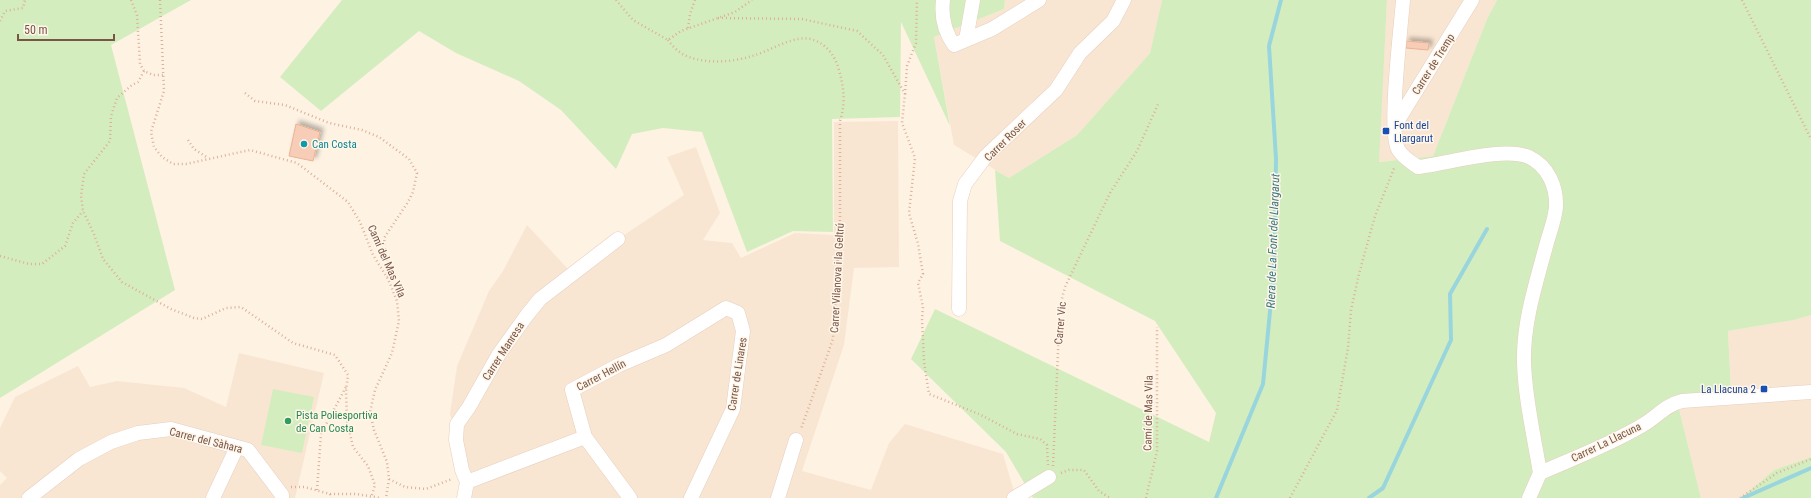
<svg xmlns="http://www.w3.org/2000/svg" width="1811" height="498" font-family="'Roboto Condensed',sans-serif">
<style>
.residential{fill:#f9e6d2}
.green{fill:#d4edbf}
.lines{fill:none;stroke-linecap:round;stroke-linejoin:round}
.stream{stroke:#99d5dd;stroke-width:4}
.building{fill:#f7cdb7;stroke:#ebb295;filter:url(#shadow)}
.street-casing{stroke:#e6cfbf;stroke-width:15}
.path{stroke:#dcb09a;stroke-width:2.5;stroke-dasharray:1 3;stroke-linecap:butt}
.street{stroke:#fff;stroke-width:14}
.transit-dot{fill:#1a4fb4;stroke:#fff6ea;stroke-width:1.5}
.culture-dot{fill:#0f9aa8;stroke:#fff6ea;stroke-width:1.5}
.leisure-dot{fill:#2e9e5b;stroke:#fff6ea;stroke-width:1.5}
.labels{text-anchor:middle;stroke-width:3;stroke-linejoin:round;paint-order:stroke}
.street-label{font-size:11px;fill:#795546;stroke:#fff6ea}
.transit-label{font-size:11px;fill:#164399;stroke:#fff6ea;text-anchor:start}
.culture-label{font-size:11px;fill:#0d838f;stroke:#fff6ea;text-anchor:start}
.leisure-label{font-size:11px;fill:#27864d;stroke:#fff6ea;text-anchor:start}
.water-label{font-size:12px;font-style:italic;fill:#387780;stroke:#fff6ea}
</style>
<defs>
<filter id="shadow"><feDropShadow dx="3.5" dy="-3.5" stdDeviation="2" flood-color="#0004"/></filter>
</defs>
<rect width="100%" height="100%" fill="#fef2e2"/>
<path class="residential" d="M1005 0H1162L1150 53 1077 135 1009 178 954 145 934 37 1004 9Z
M1387 0H1497L1487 19 1433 156 1378 162Z
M898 121 899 267 854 268 844 345 802 471 871 490 889 443 905 424 1003 454 1016 498H459L461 488 452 453 453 424 450 414 457 366 489 291 503 271 527 225 570 271 684 195 667 157 696 147 720 213 703 240 732 243 741 258 795 233 834 235V122Z
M1810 295H1811V457L1774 470 1741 498H1701L1679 409 1713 390H1731L1728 331 1794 320 1810 315Z
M239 353 324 373 295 498H0V485L7 478 0 471V428L15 397 78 366 90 387 117 381 184 388 226 407Z"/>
<path class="green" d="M0 0H191L111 45 175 290 0 398Z
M342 0H1005L1004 9 934 37 950 126 901 22 900 117 832 119 833 232 793 231 747 252 702 132 663 128 632 134 616 169 561 110 519 81 456 53 419 31 321 111 280 77Z
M1162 0H1387L1379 162 1433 156 1487 19 1497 0H1811V315L1794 320 1728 331 1731 391 1713 390 1679 409 1701 498H1033L1006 452 911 359 935 309 1209 442 1216 413 1155 321 1000 241 995 170 1009 178 1077 135 1150 53Z
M273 389 314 397 302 453 261 445Z
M1811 457V498H1741L1774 470Z"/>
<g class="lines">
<path class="stream" d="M1216 498 1263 384 1274 270 1276 159 1269 46 1281 0
M1369 498 1383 488 1451 340 1450 294 1487 229
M1743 498 1811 468"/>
</g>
<path class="building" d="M1406 41 1429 43 1428 50 1406 48Z
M296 124 320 132 313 161 289 156Z"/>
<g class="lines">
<defs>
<path id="street" d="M943 0C941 17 944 31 954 45L992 29 1039 0
M1403 0C1401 28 1388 130 1398 149 1402 157 1411 162 1418 167 1447 164 1503 146 1529 157 1548 166 1557 187 1556 207 1555 220 1549 234 1546 246 1536 283 1523 323 1524 362 1525 399 1534 436 1540 473
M966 40 973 0
M1395 125 1472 0
M959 309 960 201 965 184 986 156 1056 90 1080 53 1113 21 1124 0
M1540 473C1574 458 1609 445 1641 426 1656 418 1665 405 1682 401L1811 392
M467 482 585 437
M29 498 79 459 111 442 138 433 171 429 248 450 282 495V498
M213 498 237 447
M464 498 467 482 462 470 456 440 457 424 469 407 499 354 527 315 540 299 618 239
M630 498 585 437 572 390 619 365 666 345 726 308 738 313 743 331 733 409 691 498
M778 498 796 440
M1014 498 1049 477
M1529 498 1540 473"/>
</defs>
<use href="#street" class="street-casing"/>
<path class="path" d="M131 0 137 15 140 64 144 71 153 75H163
M160 0 164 91 151 132 154 147 162 157 173 164H186L250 150 297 163 348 202 360 222 373 255 388 279 397 301 399 321 392 353 375 390 370 412 374 430 387 462 389 479 386 498
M616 0 633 20 668 40 681 31 735 12 752 0
M1742 0 1811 139
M718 18 802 19 857 31 883 55 905 94 902 123 915 158 909 213 918 244 923 274 918 283 923 307 922 319 924 362 929 394 979 414 1017 434 1040 439 1047 445 1048 465
M0 21 5 11 23 8 25 0
M688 28 690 14 695 0
M668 40C673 47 680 54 689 57 708 64 733 62 752 56 767 52 782 42 798 39 817 35 833 50 838 67 844 87 846 102 840 121V218L833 339 801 429
M144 71 138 82 132 85 117 98 111 116 110 141 84 174 81 196 83 211 94 234 103 259 122 282 171 309 194 318 202 319 226 308 241 307 293 343 335 355 348 375 346 391 347 420 353 447 368 466 375 485 371 498
M245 93 255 101 285 105 329 123 362 130 379 137 409 159 417 173 413 192 408 202 384 238 388 277
M905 94 907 66 916 43 917 0
M188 140 194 149 208 158
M0 256 29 264H42L65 246 73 223 83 211
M1053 466 1060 306 1065 287 1110 193 1137 151 1159 102
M1061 473 1069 470H1084L1099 491 1110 498
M389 479 405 487 426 489 452 479
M291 487H304L330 494H356L381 498
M317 490 321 434 346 387
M330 494 331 498
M1146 498 1157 451V327
M1290 498 1337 410 1348 348 1351 310 1359 274 1375 216 1395 166
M1740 498 1777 473 1811 459"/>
<use href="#street" class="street"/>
</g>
<g class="transit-dot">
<rect x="1382" y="127" width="8" height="8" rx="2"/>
<rect x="1760" y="385" width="8" height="8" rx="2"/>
</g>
<circle class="culture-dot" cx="304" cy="144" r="4"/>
<circle class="leisure-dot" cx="288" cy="421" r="4"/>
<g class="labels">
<g class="street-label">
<text transform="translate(1433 64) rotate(-58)" y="4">Carrer de Tremp</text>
<text transform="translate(1005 140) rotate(-45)" y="4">Carrer Roser</text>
<text transform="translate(387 261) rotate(66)" y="4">Camí del Mas Vila</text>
<text transform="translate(837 278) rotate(-87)" y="4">Carrer Vilanova i la Geltrú</text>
<text transform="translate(1060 323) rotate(-85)" y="4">Carrer Vic</text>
<text transform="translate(503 351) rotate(-57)" y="4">Carrer Manresa</text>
<text transform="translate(737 374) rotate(-81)" y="4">Carrer de Linares</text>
<text transform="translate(601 375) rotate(-28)" y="4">Carrer Hellín</text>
<text transform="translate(1148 413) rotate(-89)" y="4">Camí de Mas Vila</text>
<text transform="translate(206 440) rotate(14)" y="4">Carrer del Sàhara</text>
<text transform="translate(1606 442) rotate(-26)" y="4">Carrer La Llacuna</text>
</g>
<g class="transit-label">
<text x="1394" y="129">Font del<tspan x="1394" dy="13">Llargarut</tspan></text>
<text x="1756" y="393" text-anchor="end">La Llacuna 2</text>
</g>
<g class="culture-label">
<text x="312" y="148">Can Costa</text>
</g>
<g class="leisure-label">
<text x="296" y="419">Pista Poliesportiva<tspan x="296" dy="13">de Can Costa</tspan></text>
</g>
<g class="water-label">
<text transform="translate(1273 241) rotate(-88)" y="4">Riera de La Font del Llargarut</text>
</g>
</g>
<path d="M18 34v6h96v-6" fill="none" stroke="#795546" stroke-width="2"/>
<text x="24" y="34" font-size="12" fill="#795546" stroke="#fff6ea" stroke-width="3" paint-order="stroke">50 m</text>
</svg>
